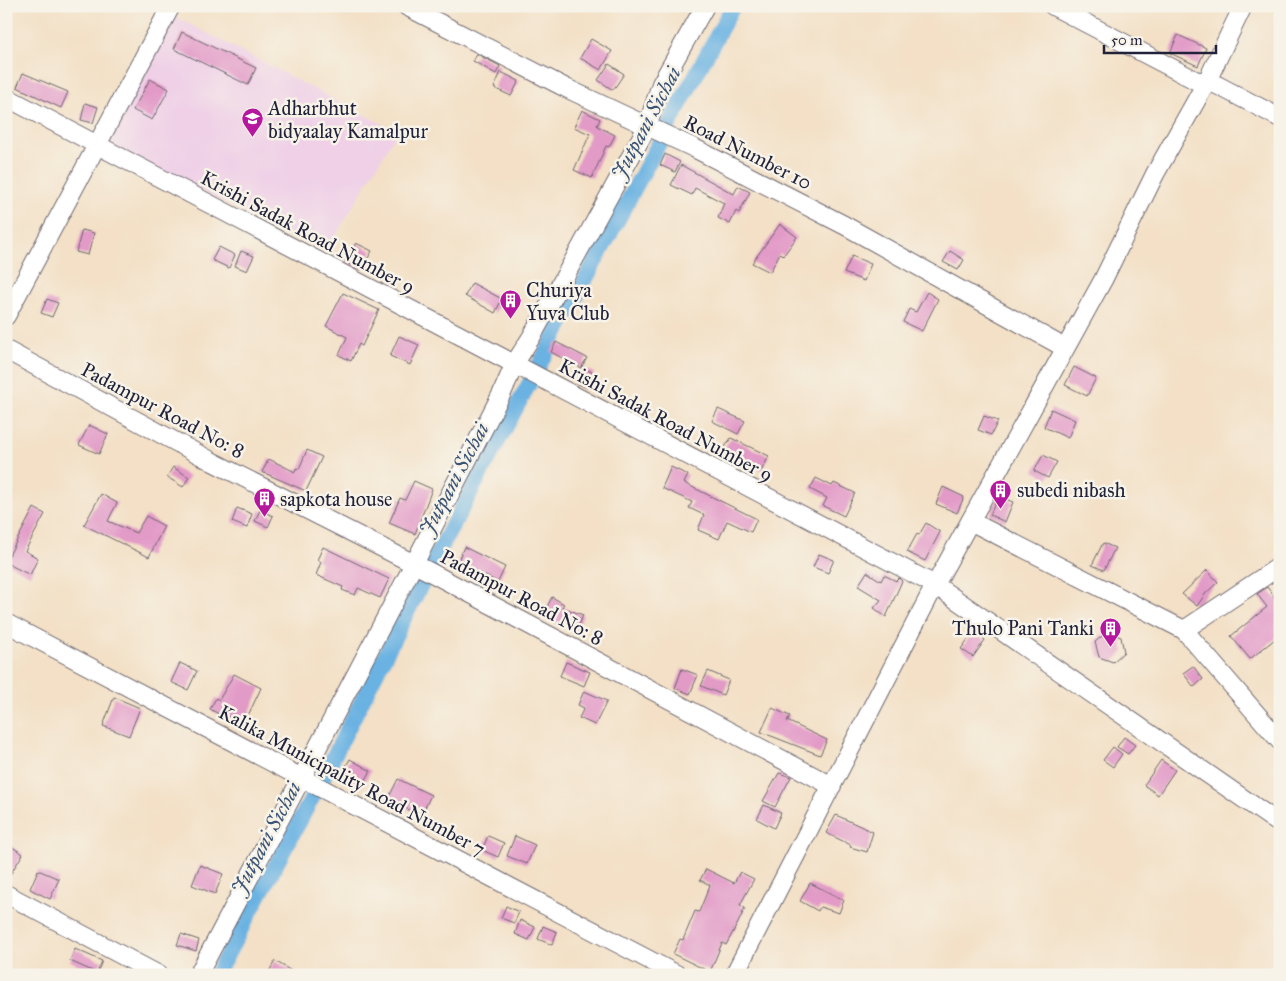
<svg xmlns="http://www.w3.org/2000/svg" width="1286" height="981" font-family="'IM FELL Great Primer',serif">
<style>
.built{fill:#efd0e7}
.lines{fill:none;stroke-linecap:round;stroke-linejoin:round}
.canal{stroke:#6bb2e2;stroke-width:16}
.building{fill:#e29ac7}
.minor-casing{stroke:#6b646c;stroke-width:20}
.minor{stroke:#fff;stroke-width:18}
.labels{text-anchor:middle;stroke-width:5;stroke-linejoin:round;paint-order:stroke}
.poi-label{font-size:20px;fill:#22223b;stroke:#f7f3e8;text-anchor:start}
.street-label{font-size:20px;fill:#22223b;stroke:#f7f3e8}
.water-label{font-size:21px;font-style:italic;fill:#3c5475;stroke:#f7f3e8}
</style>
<rect width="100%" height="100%" fill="#f7f3e8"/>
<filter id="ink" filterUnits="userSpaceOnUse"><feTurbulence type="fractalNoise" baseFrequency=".02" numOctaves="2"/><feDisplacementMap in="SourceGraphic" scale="10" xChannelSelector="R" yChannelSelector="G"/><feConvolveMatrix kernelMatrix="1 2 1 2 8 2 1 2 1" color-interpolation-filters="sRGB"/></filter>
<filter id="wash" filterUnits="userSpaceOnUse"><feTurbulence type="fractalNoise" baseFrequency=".0096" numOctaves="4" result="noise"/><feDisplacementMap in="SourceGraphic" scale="20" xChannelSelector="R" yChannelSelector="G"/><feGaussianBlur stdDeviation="1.12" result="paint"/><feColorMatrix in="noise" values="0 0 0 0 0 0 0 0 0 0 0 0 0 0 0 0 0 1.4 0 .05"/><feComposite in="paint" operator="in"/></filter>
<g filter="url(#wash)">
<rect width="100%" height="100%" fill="#f3e0c6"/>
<path class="built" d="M168 13 397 132 326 252 107 145Z"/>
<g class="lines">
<path class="canal" d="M216 975 318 787 428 571 733 6"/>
</g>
<g id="blocks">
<path class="building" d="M182 32 256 68 248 85 174 49Z
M1178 35 1206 48 1198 66 1170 53Z
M591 39 612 51 601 70 580 58Z
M477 54 500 66 496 74 473 61Z
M609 64 624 74 613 90 598 80Z
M501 72 519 81 511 96 494 88Z
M23 73 68 92 61 108 17 87Z
M150 79 169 89 152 120 133 110Z
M85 103 98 107 93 123 81 120Z
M582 110 600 119 597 126 615 135 609 147 606 146 592 178 574 170 590 134 574 127Z
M665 154 680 162 675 172 660 165Z
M681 165 734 194 738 186 750 192 739 213 736 211 730 224 718 218 724 203 695 188 692 195 671 185Z
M780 224 797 237 783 256 780 253 770 272 752 263Z
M82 230 94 233 88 255 76 252Z
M356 243 372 251 361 270 345 262Z
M219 247 235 255 229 268 212 260Z
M241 251 254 256 247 271 235 266Z
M950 251 964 260 958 270 943 262Z
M852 256 871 264 864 281 844 273Z
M472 283 502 299 495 313 465 296Z
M927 292 938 299 922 331 903 322 909 309 916 312Z
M343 293 379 310 362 346 359 344 351 361 339 355 347 337 326 326Z
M47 299 58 303 52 317 41 313Z
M399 336 419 345 410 365 390 356Z
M556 342 587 358 581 368 551 352Z
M1074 367 1096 378 1087 396 1065 385Z
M583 368 594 373 587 388 576 383Z
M718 409 745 421 738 434 712 421Z
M1051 409 1075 420 1068 438 1044 427Z
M984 416 998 421 991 435 978 430Z
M89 425 108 434 99 454 79 445Z
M731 438 769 456 762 470 734 457 730 463 719 456Z
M307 450 322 457 306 491 262 472 269 459 295 472 296 468 299 469Z
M1043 455 1057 462 1048 478 1034 471Z
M173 467 189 477 183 487 167 477Z
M671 467 688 475 684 483 757 519 751 532 727 521 719 539 698 530 704 515 689 508 692 502 662 488Z
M816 478 832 486 834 483 855 493 844 516 823 506 827 498 810 489Z
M414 481 432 489 415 534 389 523 400 498 405 500Z
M943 487 964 497 957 513 936 504Z
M101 494 117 503 108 521 136 533 146 516 164 526 149 557 84 525Z
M998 496 1013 502 1005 522 990 515Z
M34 508 45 514 25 551 38 558 30 575 6 563V561Z
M237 508 252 514 247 528 232 522Z
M260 510 273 516 268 527 255 521Z
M926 523 940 532 925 561 907 552 917 534 919 535Z
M1103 543 1115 548 1104 570 1092 565Z
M323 547 389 579 380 598 358 588 355 595 342 590 343 587 316 575 321 562 317 560Z
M464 547 505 567 498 582 457 563Z
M819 554 834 560 828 573 813 567Z
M1207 570 1218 582 1206 593 1197 606 1182 594Z
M867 572 881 581 884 575 896 581 899 578 902 581 886 617 874 608 881 600 858 586Z
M1267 587 1276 599 1280 596V635L1250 659 1231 636 1267 607 1257 594Z
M552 597 564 604 562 607 583 615 577 631 559 624 544 613Z
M974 631 985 640 973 657 961 649Z
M1107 632 1121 637 1124 652 1113 662 1099 657 1095 642Z
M566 662 590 672 584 686 560 676Z
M180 663 197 671 188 690 171 682Z
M1193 666 1203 679 1194 687 1183 673Z
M682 669 698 675 690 694 675 688Z
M708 671 729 680 723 695 701 686Z
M234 674 261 688 244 724 223 714 222 716 210 709 216 698 219 700Z
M584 691 607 701 595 725 579 718 584 708 578 705Z
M114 697 140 708 129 736 103 726Z
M772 708 790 716 787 721 827 740 820 755 761 732Z
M1124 737 1135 745 1128 754 1117 747Z
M1113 747 1122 754 1113 767 1103 760Z
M350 759 371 771 360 789 340 776Z
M1161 760 1175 770 1158 795 1144 785Z
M779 773 791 777 775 807 763 801Z
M398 779 431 795 421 816 388 799Z
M764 805 781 813 774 828 757 819Z
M836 815 873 832 867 852 850 847 851 845 826 833Z
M488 836 504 843 498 857 482 850Z
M515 836 535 845 527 864 507 856Z
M6 843 23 854 6 881Z
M200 865 223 874 215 894 192 885Z
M706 869 734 883 740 872 754 879 740 905 745 908 738 923 726 945 722 943 710 972 673 954 680 939 683 940 695 911 699 912 710 885 700 880Z
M38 870 59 879 50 899 30 889Z
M810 883 844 900 839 913 820 907 818 911 800 901Z
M506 906 519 912 514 923 501 918Z
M520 920 535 927 529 940 515 934Z
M543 926 557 932 552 945 538 939Z
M181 934 199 940 196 951 177 945Z
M75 949 102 961 97 973 70 961Z
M275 961 298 975H267Z"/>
</g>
</g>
<g filter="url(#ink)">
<use href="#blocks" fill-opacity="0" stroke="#6b646c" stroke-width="1"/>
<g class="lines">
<defs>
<path id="minor" d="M406 6 566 88 694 148 844 225 1065 348
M1053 6 1195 80 1217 85 1280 118
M6 97 935 585 1280 824
M6 316 171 6
M6 350 213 462 428 571 832 786
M970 521 1184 630 1280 741
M6 623 678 975
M1184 630 1280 566
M6 894 159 975
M198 975 414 564 502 393 515 363 532 336 647 127 661 84 705 6
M734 975 935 585 1103 280 1155 174 1206 83 1243 6"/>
</defs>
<use href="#minor" class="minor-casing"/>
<use href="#minor" class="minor"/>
</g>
</g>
<defs>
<symbol id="school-pin" viewBox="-11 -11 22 30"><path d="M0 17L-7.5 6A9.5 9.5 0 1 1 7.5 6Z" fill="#b5179e" stroke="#f7f3e8"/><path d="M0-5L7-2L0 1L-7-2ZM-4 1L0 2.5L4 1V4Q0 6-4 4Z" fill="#fff"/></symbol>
<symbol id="building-pin" viewBox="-11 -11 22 30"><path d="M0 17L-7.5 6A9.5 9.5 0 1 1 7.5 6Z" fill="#b5179e" stroke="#f7f3e8"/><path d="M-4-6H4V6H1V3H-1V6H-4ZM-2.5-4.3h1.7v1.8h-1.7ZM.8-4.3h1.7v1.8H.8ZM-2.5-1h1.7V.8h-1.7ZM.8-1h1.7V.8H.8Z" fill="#fff"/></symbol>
</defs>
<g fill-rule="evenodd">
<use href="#school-pin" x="240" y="106" width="25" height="34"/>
<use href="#building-pin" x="498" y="288" width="25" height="34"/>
<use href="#building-pin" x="988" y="478" width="25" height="34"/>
<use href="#building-pin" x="252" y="486" width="25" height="34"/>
<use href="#building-pin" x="1098" y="616" width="25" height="34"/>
</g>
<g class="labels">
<g class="poi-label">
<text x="268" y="115">Adharbhut<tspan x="268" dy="23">bidyaalay Kamalpur</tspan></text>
<text x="526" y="297">Churiya<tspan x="526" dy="23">Yuva Club</tspan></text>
<text x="1017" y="497">subedi nibash</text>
<text x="280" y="506">sapkota house</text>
<text x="1094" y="635" text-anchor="end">Thulo Pani Tanki</text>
</g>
<g class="street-label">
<text transform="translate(748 152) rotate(27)" y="7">Road Number 10</text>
<text transform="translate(308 232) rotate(28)" y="7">Krishi Sadak Road Number 9</text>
<text transform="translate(163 410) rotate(28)" y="7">Padampur Road No: 8</text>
<text transform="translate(666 420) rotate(28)" y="7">Krishi Sadak Road Number 9</text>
<text transform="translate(522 597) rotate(28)" y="7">Padampur Road No: 8</text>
<text transform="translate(352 780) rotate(28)" y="7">Kalika Municipality Road Number 7</text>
</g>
<g class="water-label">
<text transform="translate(646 123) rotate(-62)" y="7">Jutpani Sichai</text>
<text transform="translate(454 479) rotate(-62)" y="7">Jutpani Sichai</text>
<text transform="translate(266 838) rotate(-62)" y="7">Jutpani Sichai</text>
</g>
</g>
<rect width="1286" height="981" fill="none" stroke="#f7f3e8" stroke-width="25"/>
<path d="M1104 45v8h112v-8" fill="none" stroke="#22223b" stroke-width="2.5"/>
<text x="1111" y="45" font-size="15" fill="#22223b" stroke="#f7f3e8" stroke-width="4" paint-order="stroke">50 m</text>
</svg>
